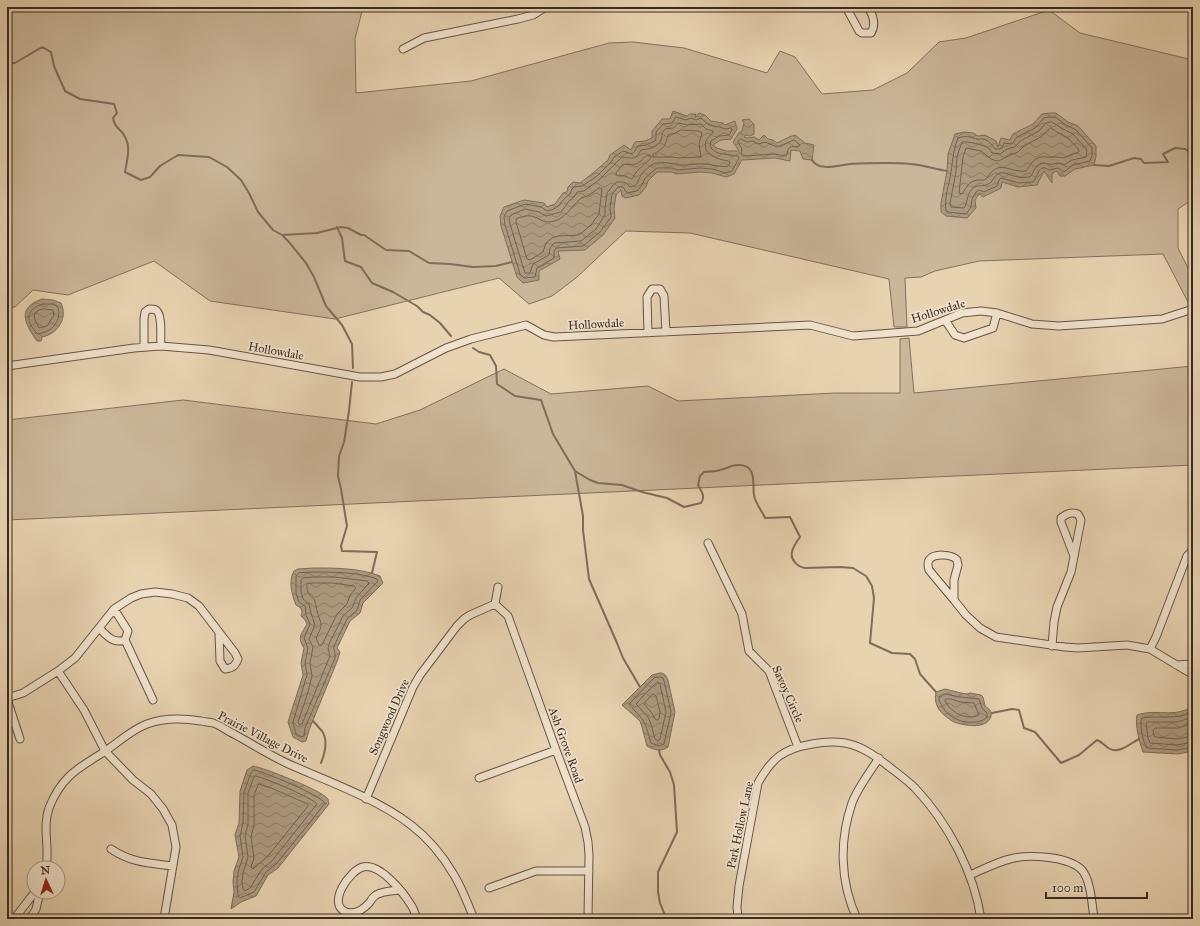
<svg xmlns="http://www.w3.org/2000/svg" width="1200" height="926" font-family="'IM FELL Great Primer',serif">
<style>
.green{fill:#cab699;stroke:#82705e}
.water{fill:url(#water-waves);stroke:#7e6d5a}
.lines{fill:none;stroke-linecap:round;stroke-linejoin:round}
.shore{stroke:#726251;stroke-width:1}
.stream{stroke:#7e6d5a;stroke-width:2}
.street-casing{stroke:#655446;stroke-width:9}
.street{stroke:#f0e2cc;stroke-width:7}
.labels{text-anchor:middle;stroke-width:3.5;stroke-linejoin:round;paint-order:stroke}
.street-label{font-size:12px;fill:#392a22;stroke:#f0e2cc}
</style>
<defs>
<pattern id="water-waves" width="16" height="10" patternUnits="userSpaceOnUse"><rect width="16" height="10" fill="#ac9a80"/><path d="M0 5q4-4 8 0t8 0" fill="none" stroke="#8d7e68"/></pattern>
</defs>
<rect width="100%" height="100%" fill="#e8d3b1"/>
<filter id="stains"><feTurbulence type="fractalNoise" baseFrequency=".005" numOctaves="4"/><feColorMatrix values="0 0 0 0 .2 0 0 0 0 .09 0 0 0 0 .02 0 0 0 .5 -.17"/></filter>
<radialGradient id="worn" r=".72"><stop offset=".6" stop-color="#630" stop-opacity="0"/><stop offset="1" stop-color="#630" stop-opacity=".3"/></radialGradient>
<path class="green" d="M7 7H363L355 39 356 93 471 81 609 43 633 42 684 48 767 73 780 51 795 57 822 94 873 90 907 73 939 42 966 38 1049 10 1080 33 1193 60V199L1178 209V248L1193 278V302L1189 304 1163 254 979 261 935 271 921 277 905 278 907 327H894L889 279 690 233 626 231 576 278 552 296 529 304 499 278 335 319 210 301 154 261 68 295 33 290 15 307 7 308Z
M909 338 914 393 1193 366V465L7 520V420L183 400 376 424 420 410 504 369 551 394 648 386 678 401 835 393H900V339Z"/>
<path class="water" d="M673 111 687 116 690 114H696L695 118 699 113 705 115 711 121 723 123 725 125 735 121 737 129 731 139 721 140 714 144V147L726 151H739L733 142 739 133 742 131 744 123 742 120 749 119 754 124V134L750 136 746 135 744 137 748 138 754 137 759 140 764 135 768 139 773 140 777 143 789 137 795 135 805 143 814 145 812 160 803 159 800 151 791 150 790 161 775 158 742 160 734 174 726 177 712 173 700 172 676 174 672 172H657L648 181 646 187 639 195 625 198 622 196 621 190 616 195 614 209 615 218 603 235 585 250 558 251 560 259 539 271V280L523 283 517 277 501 226 500 216 504 207 524 200 544 203 547 207 555 204 563 193 567 192 568 187 573 182 580 183 593 173 608 160 610 155 624 145 631 150 635 142 645 141 652 138V131L662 119H670Z
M1050 113H1056L1068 122 1078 126 1096 146V156L1094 165 1075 169 1065 176H1060L1057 171 1052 173V183L1044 171 1037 185 1018 187 1002 182 1001 188 983 197 979 194 975 200 976 208 967 218 946 216 941 212V203L947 171 948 154 955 134 964 132 973 133 978 136 985 135 996 141 998 147 1001 138 1010 140 1013 134 1033 124 1042 114Z
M42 299 53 300 61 303C68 318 58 334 42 337L41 341H37C25 324 16 308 42 299Z
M314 568C335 568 360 568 380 576L383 583 363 603 360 613 350 621 337 648 340 652 338 659 309 730 306 741 302 742 293 737 288 722 303 675 301 663 304 648C297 637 301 635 307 624L305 620 301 616 302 612 301 608 296 605C292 595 288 581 294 571L298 569Z
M660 673C664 673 666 675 668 680L675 712 668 747C662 752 653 750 647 746L642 727 640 721 622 705 652 675Z
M945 689 961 693 967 694 970 693 981 695 983 697 985 706C989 709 992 711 991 716 988 729 967 726 957 723 952 722 948 718 944 715 937 709 934 701 936 692Z
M1193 706V751L1178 754 1143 752C1139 740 1135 727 1137 715 1157 708 1173 719 1193 706Z
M253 766C265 768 320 790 327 798 329 800 328 801 329 804L278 868 268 875 256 896 241 902 231 909 234 892 233 882 234 871 239 857 235 835 239 823 240 791 247 770Z"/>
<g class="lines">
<path class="shore" d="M676 117 686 120 691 118 696 120 701 118 709 125 720 127 725 129 731 128 732 130 729 135 719 136 711 141 710 146C714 156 730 154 738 156L739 158 732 171 725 173 713 169 700 168 677 170 672 168H657L645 178 642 185 637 191 627 193 623 187H618L612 194 610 208 611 217 600 232 583 246 556 248 554 251V258L537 268 535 277 524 278 520 274 505 225 504 217 507 211 525 204 541 207 547 211C562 208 559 201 570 194L572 189 574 187 582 186 596 177 611 162 614 157 623 151 632 154 634 152 638 146 646 145 655 141 656 138V132L663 124 672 123Z
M1050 117H1055L1066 125 1076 130 1092 148V156L1090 161 1073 165 1064 172 1058 168 1049 170C1038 163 1039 175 1033 182L1019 183 1001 178 999 180 997 186 984 192 979 190 976 192 972 199 971 207 966 214 948 212 946 211C944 198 949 185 951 172 953 160 953 150 958 138 966 135 969 137 977 139 983 141 977 138 983 139 989 140 992 145 995 149H999L1002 148 1004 143 1012 144 1017 137 1035 128 1044 118Z
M1052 122 1063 129 1073 134 1087 150 1086 157 1072 160 1064 165C1055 161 1056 165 1049 164 1044 163 1041 162 1037 166 1034 169 1033 174 1030 177 1026 177 1022 178 1018 177 1012 176 1006 172 1000 173 992 176 995 182 986 185 981 187 977 184 972 189 966 196 968 203 964 208L951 207 950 203 956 172 957 156 962 142C966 141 985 145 988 148 990 149 991 151 992 153L1000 154 1007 149 1015 147 1020 141 1039 131 1046 123Z
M679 123 687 125 701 124 706 129 713 131V133C707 138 704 141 706 150 710 157 721 160 729 161L730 163 728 166C723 168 710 164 704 164 695 163 686 166 678 165 671 163 664 162 656 163 651 164 642 172 640 177 637 183 637 186 630 187L626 183 622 182H617L614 184 607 193 605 208V215L596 229 581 241 554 243 550 248 549 255 533 264 530 273H525L510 224 509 218 511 215 525 209 539 212 546 216 561 212 569 201 574 197 577 192 584 191 599 180 622 157C633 158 635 161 641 150 648 149 658 148 661 140 663 134 660 135 665 129L673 128Z
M1051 128 1060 134 1069 139 1079 150V152L1070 155 1064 158C1059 157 1056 157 1051 157 1048 158 1045 156 1042 157 1033 158 1031 165 1026 171 1009 173 999 158 987 178L984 180H977L971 182 968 185 962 194 959 193 963 157 966 148 981 151 991 159 997 161 1001 160 1010 155 1018 152 1024 146 1041 137Z
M681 130 699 131 702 133 699 144 701 157 679 158 672 157H653V154C663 150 666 145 668 135L675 133Z
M741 139 747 142 753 141 758 144 765 142 777 147 794 140 800 145 798 147C790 146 788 146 787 155L785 156 775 154 743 156 741 154 742 149 738 142Z
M649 155 651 156V158L637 171 632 179 625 176 616 175V173L623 164C629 165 635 166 641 161 644 158 644 156 649 155Z
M599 188H601L602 189 599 214 591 225 579 235 558 236 552 238 546 243 543 252 530 260 527 259 516 222V219C523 216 530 214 537 218 541 220 544 222 549 222 564 221 570 208 580 199 582 197 586 197 589 195 592 193 596 190 599 188Z
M43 304H52L57 306C62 314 56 328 47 331 44 333 41 333 38 334 25 322 25 309 43 304Z
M44 309 53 310 54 315 47 326 39 328 35 320 34 314 39 310Z
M314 572C332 572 360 572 377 579L378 581 360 600 357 610 347 619 334 646C333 650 336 652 335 658L305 728 304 736 302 737 296 734 293 722 307 675 305 663 308 648 304 638 310 624 306 615 305 606 299 602 296 593V576L299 573Z
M314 577H334L367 581 369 583 356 598 352 608 343 616 329 644 328 648 330 656 302 724 300 725 298 722 308 692 312 676 310 663 313 647 309 639 315 625 311 613 309 604 303 599 301 592V580L303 578Z
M314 583H333L354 586 356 588 350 595 347 604 337 614 322 645 321 646 319 645 316 638C324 622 321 626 317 611 316 607 316 604 315 601 310 593 306 595 307 584Z
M660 677 663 678 664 681 671 712 664 744 659 746 651 743 646 726 643 720 629 704 654 678Z
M658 682 660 684 666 712 660 739 658 741 655 739 651 724 648 717 636 704 646 693Z
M653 694 656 696 660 712 659 719 657 720 655 719 651 712 644 704Z
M945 694 960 697 979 699 982 708 987 713V717C980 725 962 723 954 718 948 715 944 710 941 704 939 701 938 699 940 696Z
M946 699H951L960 702 974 703 979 715C967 721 951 713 945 701Z
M1193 711C1177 721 1159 715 1142 718 1139 724 1143 742 1147 748L1177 750 1193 747
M1193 717 1177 722H1147L1146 724 1148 738 1150 743 1177 745 1193 742
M1193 723 1178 728H1155L1153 730 1154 736 1156 737 1177 739 1193 736
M254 770C265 772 320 795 325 803L312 820 276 864 266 872 254 892 240 898 238 896 237 882 238 872 243 857 240 836 243 823 244 792 251 773Z
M256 776C267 779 311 797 317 804L272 861 262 869 250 888 245 891 243 889 242 882 243 873 248 857 245 836 248 824V793L254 777Z
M259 784 271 788 303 802 308 804V806L268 856 253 869 251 867 254 858 251 837 254 825V795Z"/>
<path class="stream" d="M7 64 15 63 42 47 51 52 54 66 65 91 80 99 114 104 117 113 113 118C115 130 121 128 125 137 131 147 127 160 125 172L141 180 150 177 160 166 178 155 209 157 227 167 241 180 249 193 258 212 273 230 282 235 289 242 306 263 314 277 326 306 342 325 352 344 353 368
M812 160C819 172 839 165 850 164 870 163 890 162 911 164 923 165 935 169 947 171
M1094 165 1109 166 1134 158 1141 159 1144 163 1168 162 1163 154 1175 148 1185 149 1193 154
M337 227 342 238 345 261 361 267 372 283 393 292 417 306 423 312 430 315 440 323 451 336
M282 235 317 233 341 227 348 228 361 235H364L386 250 409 251 429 263 450 264 473 267 496 266 512 262
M473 348 479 352 490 355 496 366 497 384 515 396 541 400 553 434 575 471 583 516V530L589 579 617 643 623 658 640 687
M352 382 349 411 344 442 339 456 338 476 341 489 347 526 341 546 342 551 377 552 372 573
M575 471 590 480 598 483 622 485 642 492 667 498 684 507 701 503C706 496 701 491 698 485L700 476 704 472C709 471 715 472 720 470 726 469 731 465 737 465 758 464 752 484 754 495 755 503 762 511 765 518L790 517 800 537C797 541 793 547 792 552 790 560 798 567 805 568L840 567 853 568 866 576 872 586 874 598 870 643 892 653 910 654 915 659 920 674 936 692
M992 713 1012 709 1019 710 1024 728 1035 732 1061 763 1079 755 1097 740C1102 742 1105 746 1110 749 1119 754 1131 743 1139 739
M313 721C316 724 319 728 322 731 328 740 325 753 321 763
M659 750 660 755 670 772 674 785 677 832 658 872V892L660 903 664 913 667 919"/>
<defs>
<path id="street" d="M846 7 859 31 862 33H871C876 25 873 15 868 7
M403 49 424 38 518 19 533 15 546 7
M945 320 955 335 964 338 993 328 997 313
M648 333 647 297 652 289H660L664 296 666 332
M144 347V319L145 312 149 309C152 309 154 309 156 310 163 315 160 338 161 346
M7 366 134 348 161 346 209 350 360 377H381L395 374 446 348 471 339 526 325 544 335 554 337 810 325 853 336 918 331 962 313 981 311 997 313 1032 324 1059 326 1162 319 1193 309
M708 543 742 614 749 651 769 671 798 747
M498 587 495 604 508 616 556 750 585 827 588 842 589 855 588 919
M954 600 929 570C928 566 927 563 929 560 934 553 952 554 957 560L958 565 954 580V600L966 615 980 628 996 637 1065 647 1078 648 1127 645 1150 649 1190 673 1193 674
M114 609 128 631 125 640 153 700
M99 628C107 636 113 644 125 640
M1052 646 1054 622 1057 607 1071 572 1081 520 1078 514C1071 512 1068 513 1061 518V522L1074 556
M1150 649 1156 637 1187 556 1193 550
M1176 665 1193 664
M58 671 84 710 105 751 133 780 151 794 163 809 172 825 176 847 164 919
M7 698 23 693 58 671 75 658 114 609 131 598 141 594 155 592 172 594 188 598 199 606 235 653 238 659C235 666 233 668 225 669L220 661 219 633
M7 699 20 739
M479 778 556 750
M366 799 413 687 420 675 457 626 464 619 470 615 495 604
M111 849C132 863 148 863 173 866
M46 868C50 848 42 828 49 808 61 777 78 768 104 752 119 742 131 730 147 724 165 717 183 718 201 721 205 722 209 722 213 723 220 725 227 731 234 734 254 745 272 757 293 766 330 782 379 800 411 825 428 838 443 856 454 875 462 888 468 904 474 919
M970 875C982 870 997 862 1010 859 1028 854 1066 856 1081 869 1091 879 1092 905 1094 919
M489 888 536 871H589
M400 890C392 891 383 891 376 895 373 897 371 900 370 902 364 909 355 915 346 912 326 904 350 870 363 867 380 863 403 892 411 905 414 909 415 914 417 919
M14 919 35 892
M30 919 36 909 40 892
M738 919 737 907 739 886 758 783C772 758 783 749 812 744 822 742 834 741 845 743 863 746 878 758 892 769 900 775 908 781 915 788 948 823 974 872 981 919
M857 919C840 882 839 841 852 803 858 787 870 772 879 758"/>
</defs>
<use href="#street" class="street-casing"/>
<use href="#street" class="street"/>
</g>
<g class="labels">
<g class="street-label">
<text transform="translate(938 311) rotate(-17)" y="4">Hollowdale</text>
<text transform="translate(596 324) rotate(-3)" y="4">Hollowdale</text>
<text transform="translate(276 351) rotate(10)" y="4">Hollowdale</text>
<text transform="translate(788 694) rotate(66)" y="4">Savoy Circle</text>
<text transform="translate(389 717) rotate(-66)" y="4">Songwood Drive</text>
<text transform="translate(263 737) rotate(27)" y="4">Prairie Village Drive</text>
<text transform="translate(566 745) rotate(70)" y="4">Ash Grove Road</text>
<text transform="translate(740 825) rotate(-78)" y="4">Park Hollow Lane</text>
</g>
</g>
<rect width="1200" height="926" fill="none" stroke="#e8d3b1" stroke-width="24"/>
<rect x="8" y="8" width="1184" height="910" fill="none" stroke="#392a22" stroke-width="2"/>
<rect x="12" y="12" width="1176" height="902" fill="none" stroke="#392a22"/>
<g transform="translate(46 880) rotate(356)"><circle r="19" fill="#f0e2cc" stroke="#a79888"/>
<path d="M0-3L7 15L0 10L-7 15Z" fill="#8f2418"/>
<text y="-6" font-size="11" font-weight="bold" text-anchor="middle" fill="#392a22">N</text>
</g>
<path d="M1046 892v6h101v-6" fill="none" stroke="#392a22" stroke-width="2"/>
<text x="1052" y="892" font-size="12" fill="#392a22" stroke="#f0e2cc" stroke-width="3" paint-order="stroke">100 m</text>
<rect width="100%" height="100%" filter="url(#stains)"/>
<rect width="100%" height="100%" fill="url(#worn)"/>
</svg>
